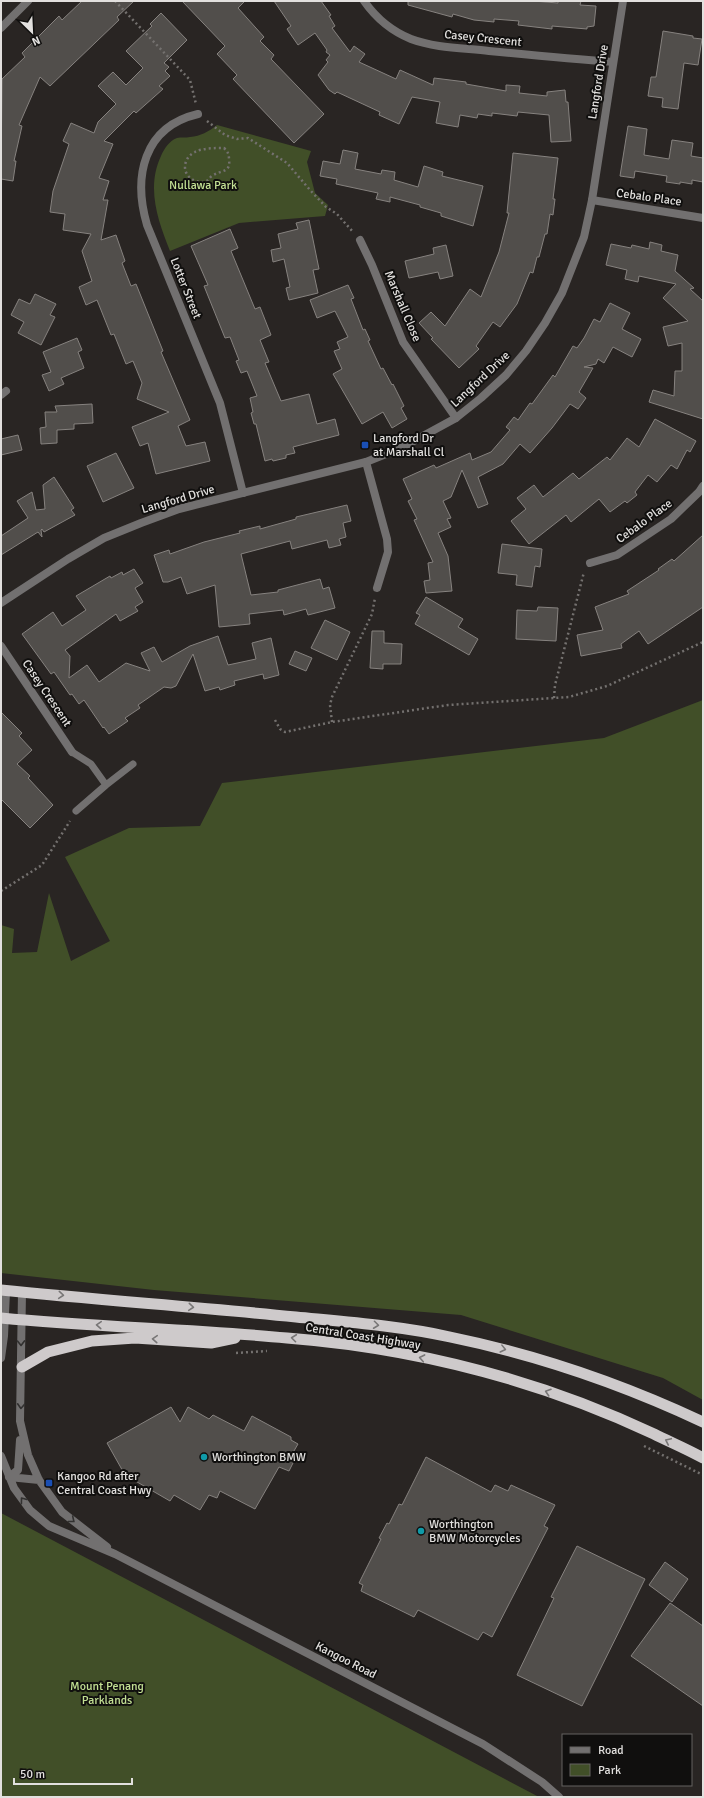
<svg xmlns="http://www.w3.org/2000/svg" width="704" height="1798" font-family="Signika,sans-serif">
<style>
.green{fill:#414f28}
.building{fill:#514e4b;stroke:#86827f}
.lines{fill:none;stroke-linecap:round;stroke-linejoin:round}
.path{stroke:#74716f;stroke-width:2.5;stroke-dasharray:2 3;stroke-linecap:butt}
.service{stroke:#727070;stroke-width:7}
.minor{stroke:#727070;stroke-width:8}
.tertiary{stroke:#727070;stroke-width:8}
.trunk{stroke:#cecacb;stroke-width:11}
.oneway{stroke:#787676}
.oneway2{stroke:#323130}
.transit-dot{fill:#1a4fb4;stroke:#100f0e;stroke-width:1.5}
.culture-dot{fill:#0f9aa8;stroke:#100f0e;stroke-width:1.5}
.labels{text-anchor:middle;stroke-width:4;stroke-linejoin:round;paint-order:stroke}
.street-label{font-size:12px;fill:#e2e0de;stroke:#100f0e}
.park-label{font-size:12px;fill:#c3e094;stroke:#100f0e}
.poi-label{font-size:12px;fill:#e2e0de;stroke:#100f0e;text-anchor:start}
</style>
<rect width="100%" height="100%" fill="#292523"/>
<path class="green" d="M217 125 311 151 307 162 315 193 328 205 325 216 239 223 170 251C158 221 146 188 161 156 164 149 169 141 177 138 181 137 186 138 190 137 201 136 208 132 217 125Z
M703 700V1400L663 1378 461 1315 154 1290 1 1273V925L14 929 12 953 37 952 49 893 71 961 110 941 65 857 129 828 200 826 222 783 604 738Z
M1 1513 539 1797H1Z"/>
<path class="building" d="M82 1H134L117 17 119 20 50 86 40 77 19 125 22 126 14 161H16L13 181 1 179 2 79 25 57 22 53 59 16 62 20Z
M182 1H245L238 8 264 37 260 41 274 55 271 59 324 114 294 143 233 79 237 75 217 54 225 46Z
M274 1H321L331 15 329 16 335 26 332 28 350 52 354 46 365 54 359 62 396 79 400 70 433 85 434 78 466 82V84L506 91V85L520 86 519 93 547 96V92L565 90 566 102H568L571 141 551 142 549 115 518 112 517 116 492 113V116L478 114 477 118 460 115 458 127 436 123 440 102 412 97 399 124 379 115 380 112 337 92 335 94 329 90 318 75 328 62 326 60 330 55 326 52 327 50 315 33 298 45 287 29 291 26Z
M408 1H533L558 3V1H581L580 5 596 6 594 26 587 27V29L552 26V29L518 25 519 21 494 19V22L474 20 453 14 452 17 408 5Z
M161 13 187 40 164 63 169 67 165 71 170 76 159 86 163 89 136 113 134 111 104 141 113 144 99 178 109 181 103 200H108L101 240 116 235 125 261 122 263 131 286 136 284 163 351 161 352 190 420 178 426 186 446 205 442 210 461 156 474 148 443 140 446 132 427 169 412 137 399 142 383 133 361 126 364 114 334 111 335 97 300 86 305 79 287 92 281 82 251 91 234 63 230 65 214 50 212 53 191 69 144 63 141 71 123 94 133 98 122 116 104 98 86 113 72 126 85 143 68 126 51 152 26 150 24Z
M663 31 693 36V38L702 39 698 65 684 63 678 109 662 107 663 98 648 96 651 77H656Z
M628 126 647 129 644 155 669 159 672 140 693 143 691 156 703 158V182L692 180V184L680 182V184L666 182 667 176 635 171 634 178 620 176Z
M343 150 358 153 355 169 381 174 382 170 395 172 394 180 418 187 424 166 443 172 442 176 483 186 473 226 441 216V213L420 207V205L390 197V202L376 199 378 193 336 184 337 179 320 176 323 161 340 164Z
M513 153 558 158 553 199H555L553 215 550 214 547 234H545L539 257H537L533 273 530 272 517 304 500 327 493 322 476 346 479 349 459 368 431 339 433 338 419 323 431 312 445 326 470 289 481 297 499 252 509 213H507Z
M309 220 319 269 313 270 318 293 289 300 286 288 290 287 284 259 273 262 271 250 281 248 278 234 298 229 296 223Z
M230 229 238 248 231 251 255 309 260 307 271 335 260 340 269 362 265 363 281 401 309 394 317 424 335 419 339 435 293 447 295 453 286 455V458L273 461 272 459 265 461 256 424H254L251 413 253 412 250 398 257 396 247 371 241 373 236 361 239 360 230 337 225 338 204 286 208 285 191 246Z
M650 242 662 245 661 251 678 255 675 271 694 288 690 289 703 301V419L649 402 653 390 674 396 675 371H682V343L668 346 663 327 688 321 663 298 676 284 639 276 638 282 625 279 627 270 606 265 611 244 631 248 632 245 649 249Z
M446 245 453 276 440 279 438 272 409 278 405 261 434 254 433 248Z
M348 285 354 298 351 299 363 330 365 329 370 340 368 341 381 369 383 368 392 385 393 384 404 406 401 408 407 419 392 428 383 412 362 424 333 374 342 369 334 351 340 349 337 342 348 337 335 311 317 318 310 300Z
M35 294 56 304 50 315 55 317 41 345 18 333 24 322 11 315 19 299 30 304Z
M610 303 630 313 622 329 641 339 632 357 613 347 604 363 598 359 596 364 584 367 593 368 579 392 586 398 578 409 570 404 552 428 530 453 520 444 503 464 478 477 488 504 478 508 462 470 451 497 443 501 451 518 447 519 451 527 438 533 448 556 452 591 426 593 424 581 430 580 428 563 433 562 414 520 417 519 408 501 412 499 403 479 434 465 436 468 470 453 472 460 491 452 510 430 506 427 514 417 518 420 530 403 532 404 553 375 555 377 573 346 577 348 584 338 594 319 600 322Z
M77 338 82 350 78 352 84 368 61 378 64 384 49 391 42 375 51 372 43 352Z
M92 404 93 423 74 424V429L57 430V443L41 444 40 428 46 427 45 412H57L55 406Z
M655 419 696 441 690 452 687 450 677 469 671 465 657 482 648 475 635 492 637 495 627 503 625 501 610 512 599 499 571 522 566 515 529 544 511 521 526 509 517 498 534 485 543 497 573 473 579 479 607 457 610 460 627 438 639 447Z
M18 435 22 450 1 455V439Z
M116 453 134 488 103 502 87 466Z
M54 477 74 508 71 510 75 515 44 532 42 529 41 530 42 537 38 532 1 555V536L28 518 17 501 32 492 36 510 45 509 43 485Z
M347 505 351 521 343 523 346 537 339 539 341 545 329 548 327 540 292 549 290 541 241 554 251 595 278 592V590L320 579 323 589 329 587 335 608 308 615 306 609 284 615 283 610 249 614 250 624 219 627 215 585 187 594 181 577 168 582H163L154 555 169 550 170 554 204 542 240 533 239 531 260 526V529L296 519V517Z
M703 535V607L648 644 639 631 621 644 622 648 581 656 577 635 603 630 595 607 629 594 627 591 659 570 658 569 672 559 674 561Z
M502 544 542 549 540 567 535 566 532 587 516 585 517 575 498 573Z
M134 569 143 583 135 588 143 602 135 607 138 611 120 621 116 614 65 650 70 656 69 678 87 665 99 682 126 663 150 671 141 653 154 647 162 662 190 646 218 636 228 665 256 659 252 643 271 638 279 675 264 679 263 674 234 681 235 685 220 690 219 687 205 691 193 654 176 686 171 688 164 687 138 705 140 708 125 718 128 721 109 734 104 727 103 728 84 700 79 704 72 694 70 695 54 672 51 674 22 634 53 612 62 626 86 610 76 596 110 576 111 578 122 572 123 575Z
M426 597 463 619 458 627 478 639 469 655 415 624 420 615 416 613Z
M538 607 558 608 556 641 516 639 517 610 537 611Z
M325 620 350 632 337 660 311 648Z
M372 631H384V643L402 644 401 664H383V669L370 668Z
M295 651 312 658 306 671 289 664Z
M1 712 22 733 19 736 32 750 17 764 30 776 28 778 53 805 30 828 1 799Z
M171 1407 180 1422 188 1407 209 1419 213 1415 244 1431 252 1416 291 1437V1440L298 1444 291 1456 295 1459 289 1471 279 1467 255 1509 220 1491 217 1498 209 1495 200 1510 174 1495 170 1501 125 1475 107 1443Z
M426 1457 491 1492 495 1485 508 1491 511 1485 555 1505 544 1526 548 1528 492 1637 483 1632 478 1640 418 1610 414 1617 361 1591 363 1585 359 1583 381 1539 379 1538 387 1523 389 1524 399 1504 402 1505Z
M577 1546 645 1579 582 1706 517 1675 554 1598 551 1597Z
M665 1562 688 1579 672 1602 649 1585Z
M670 1603 703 1626V1706L631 1656Z"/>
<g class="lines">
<path class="path" d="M115 1 190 80 196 104
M207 121 225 135 237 139 248 138 287 163 310 190 326 207 337 214 353 232
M224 148C228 152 229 154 229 160 231 173 220 170 212 176 209 178 209 180 205 182 182 183 179 160 195 152 202 148 216 148 224 148Z
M554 698 555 685 584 572
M275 720 280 729 285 732 332 722 448 705 569 697 607 686 703 642
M332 722 330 705 332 697 372 614 375 598
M1 891 42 865 70 821
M236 1353 267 1351
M644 1446 703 1475"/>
<path class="service" d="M72 752 91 764 106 785
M76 811 106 785 133 764"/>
<path class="minor" d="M364 1C376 18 391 31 411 39 435 48 463 48 489 51 530 55 572 59 613 62
M1 28 28 1
M198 114C143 127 133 177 147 225L220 403 243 493
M592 200 703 218
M360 240 372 265 403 342 456 418
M1 395 6 391
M366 462 387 539 388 552 377 588
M590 563 617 555 671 519 699 492 703 486
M1 646 72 752
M22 1292 20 1421 28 1455 39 1480 62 1512 107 1547
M1 1358 4 1336 6 1291
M1 1456 14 1488 30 1510 49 1526 115 1554 483 1744 542 1782 559 1797
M9 1477 18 1470 20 1440
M9 1477 39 1480"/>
<path class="tertiary" d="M1 603 68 559 104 538 141 523 179 509 366 462 401 448 456 418 481 398 506 375 526 351 545 323 562 293 584 237 592 200 623 1"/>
<path class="trunk" d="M1 1290C99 1300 198 1307 296 1317 347 1322 400 1326 450 1337 538 1355 622 1384 703 1422
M1 1318C96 1327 192 1329 287 1338 414 1348 539 1380 654 1434 670 1442 687 1449 703 1458
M22 1367 48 1352 92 1341 135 1338 211 1343 235 1338"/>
</g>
<defs><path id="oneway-chevron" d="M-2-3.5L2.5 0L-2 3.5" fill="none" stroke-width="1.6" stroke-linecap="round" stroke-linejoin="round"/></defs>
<g class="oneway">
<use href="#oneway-chevron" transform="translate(61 1295) rotate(5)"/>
<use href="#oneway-chevron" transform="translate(191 1307) rotate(5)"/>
<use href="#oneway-chevron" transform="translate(99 1325) rotate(-176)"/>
<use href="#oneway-chevron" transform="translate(376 1325) rotate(7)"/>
<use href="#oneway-chevron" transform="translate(294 1338) rotate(-173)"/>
<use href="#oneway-chevron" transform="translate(155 1339) rotate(-176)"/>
<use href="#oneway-chevron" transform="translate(503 1349) rotate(14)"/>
<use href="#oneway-chevron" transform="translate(422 1358) rotate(-169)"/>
<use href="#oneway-chevron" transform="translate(548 1392) rotate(-162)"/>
<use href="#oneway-chevron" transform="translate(668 1441) rotate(-155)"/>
</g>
<g class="oneway2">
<use href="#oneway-chevron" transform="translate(21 1343) rotate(89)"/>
<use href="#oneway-chevron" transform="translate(21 1406) rotate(93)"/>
<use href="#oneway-chevron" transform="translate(23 1500) rotate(-127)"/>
<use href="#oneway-chevron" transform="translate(72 1520) rotate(39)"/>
</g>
<g class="transit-dot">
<rect x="361" y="441" width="8" height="8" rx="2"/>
<rect x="45" y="1479" width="8" height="8" rx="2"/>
</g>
<g class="culture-dot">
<circle cx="204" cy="1457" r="4"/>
<circle cx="421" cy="1531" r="4"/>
</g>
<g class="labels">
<g class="street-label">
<text transform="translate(483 38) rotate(6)" y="4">Casey Crescent</text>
<text transform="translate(598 82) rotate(-81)" y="4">Langford Drive</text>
<text transform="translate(649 197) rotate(8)" y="4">Cebalo Place</text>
<text transform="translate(186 288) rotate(68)" y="4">Lotter Street</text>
<text transform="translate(403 306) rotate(67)" y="4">Marshall Close</text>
<text transform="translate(480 379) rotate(-43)" y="4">Langford Drive</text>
<text transform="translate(178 499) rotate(-16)" y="4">Langford Drive</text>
<text transform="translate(644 521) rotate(-36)" y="4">Cebalo Place</text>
<text transform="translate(47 693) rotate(56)" y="4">Casey Crescent</text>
<text transform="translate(363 1336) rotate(9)" y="4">Central Coast Highway</text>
<text transform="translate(346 1660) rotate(27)" y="4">Kangoo Road</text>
</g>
<g class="park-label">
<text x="203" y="189">Nullawa Park</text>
<text x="107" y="1690">Mount Penang<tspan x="107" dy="14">Parklands</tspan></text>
</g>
<g class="poi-label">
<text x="373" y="442">Langford Dr<tspan x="373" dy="14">at Marshall Cl</tspan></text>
<text x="212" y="1461">Worthington BMW</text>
<text x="57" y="1480">Kangoo Rd after<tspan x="57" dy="14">Central Coast Hwy</tspan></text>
<text x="429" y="1528">Worthington<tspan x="429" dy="14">BMW Motorcycles</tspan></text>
</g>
</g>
<rect width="704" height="1798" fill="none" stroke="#e2e0de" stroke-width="4"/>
<rect x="562" y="1734" width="130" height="52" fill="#100f0e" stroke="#646361"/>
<rect x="570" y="1747" width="20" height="6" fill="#727070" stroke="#646361"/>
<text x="598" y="1754" font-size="12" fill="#e2e0de">Road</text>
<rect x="570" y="1764" width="20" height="12" fill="#414f28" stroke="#646361"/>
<text x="598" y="1774" font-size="12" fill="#e2e0de">Park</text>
<g transform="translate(32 32) rotate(156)" stroke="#100f0e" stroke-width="3" paint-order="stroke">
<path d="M0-3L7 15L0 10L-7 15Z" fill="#e2e0de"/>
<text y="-6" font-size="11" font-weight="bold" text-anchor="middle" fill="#e2e0de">N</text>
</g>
<path d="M14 1778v6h118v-6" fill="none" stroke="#e2e0de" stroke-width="2"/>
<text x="20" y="1778" font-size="12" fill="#e2e0de" stroke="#100f0e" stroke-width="3" paint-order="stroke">50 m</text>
</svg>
